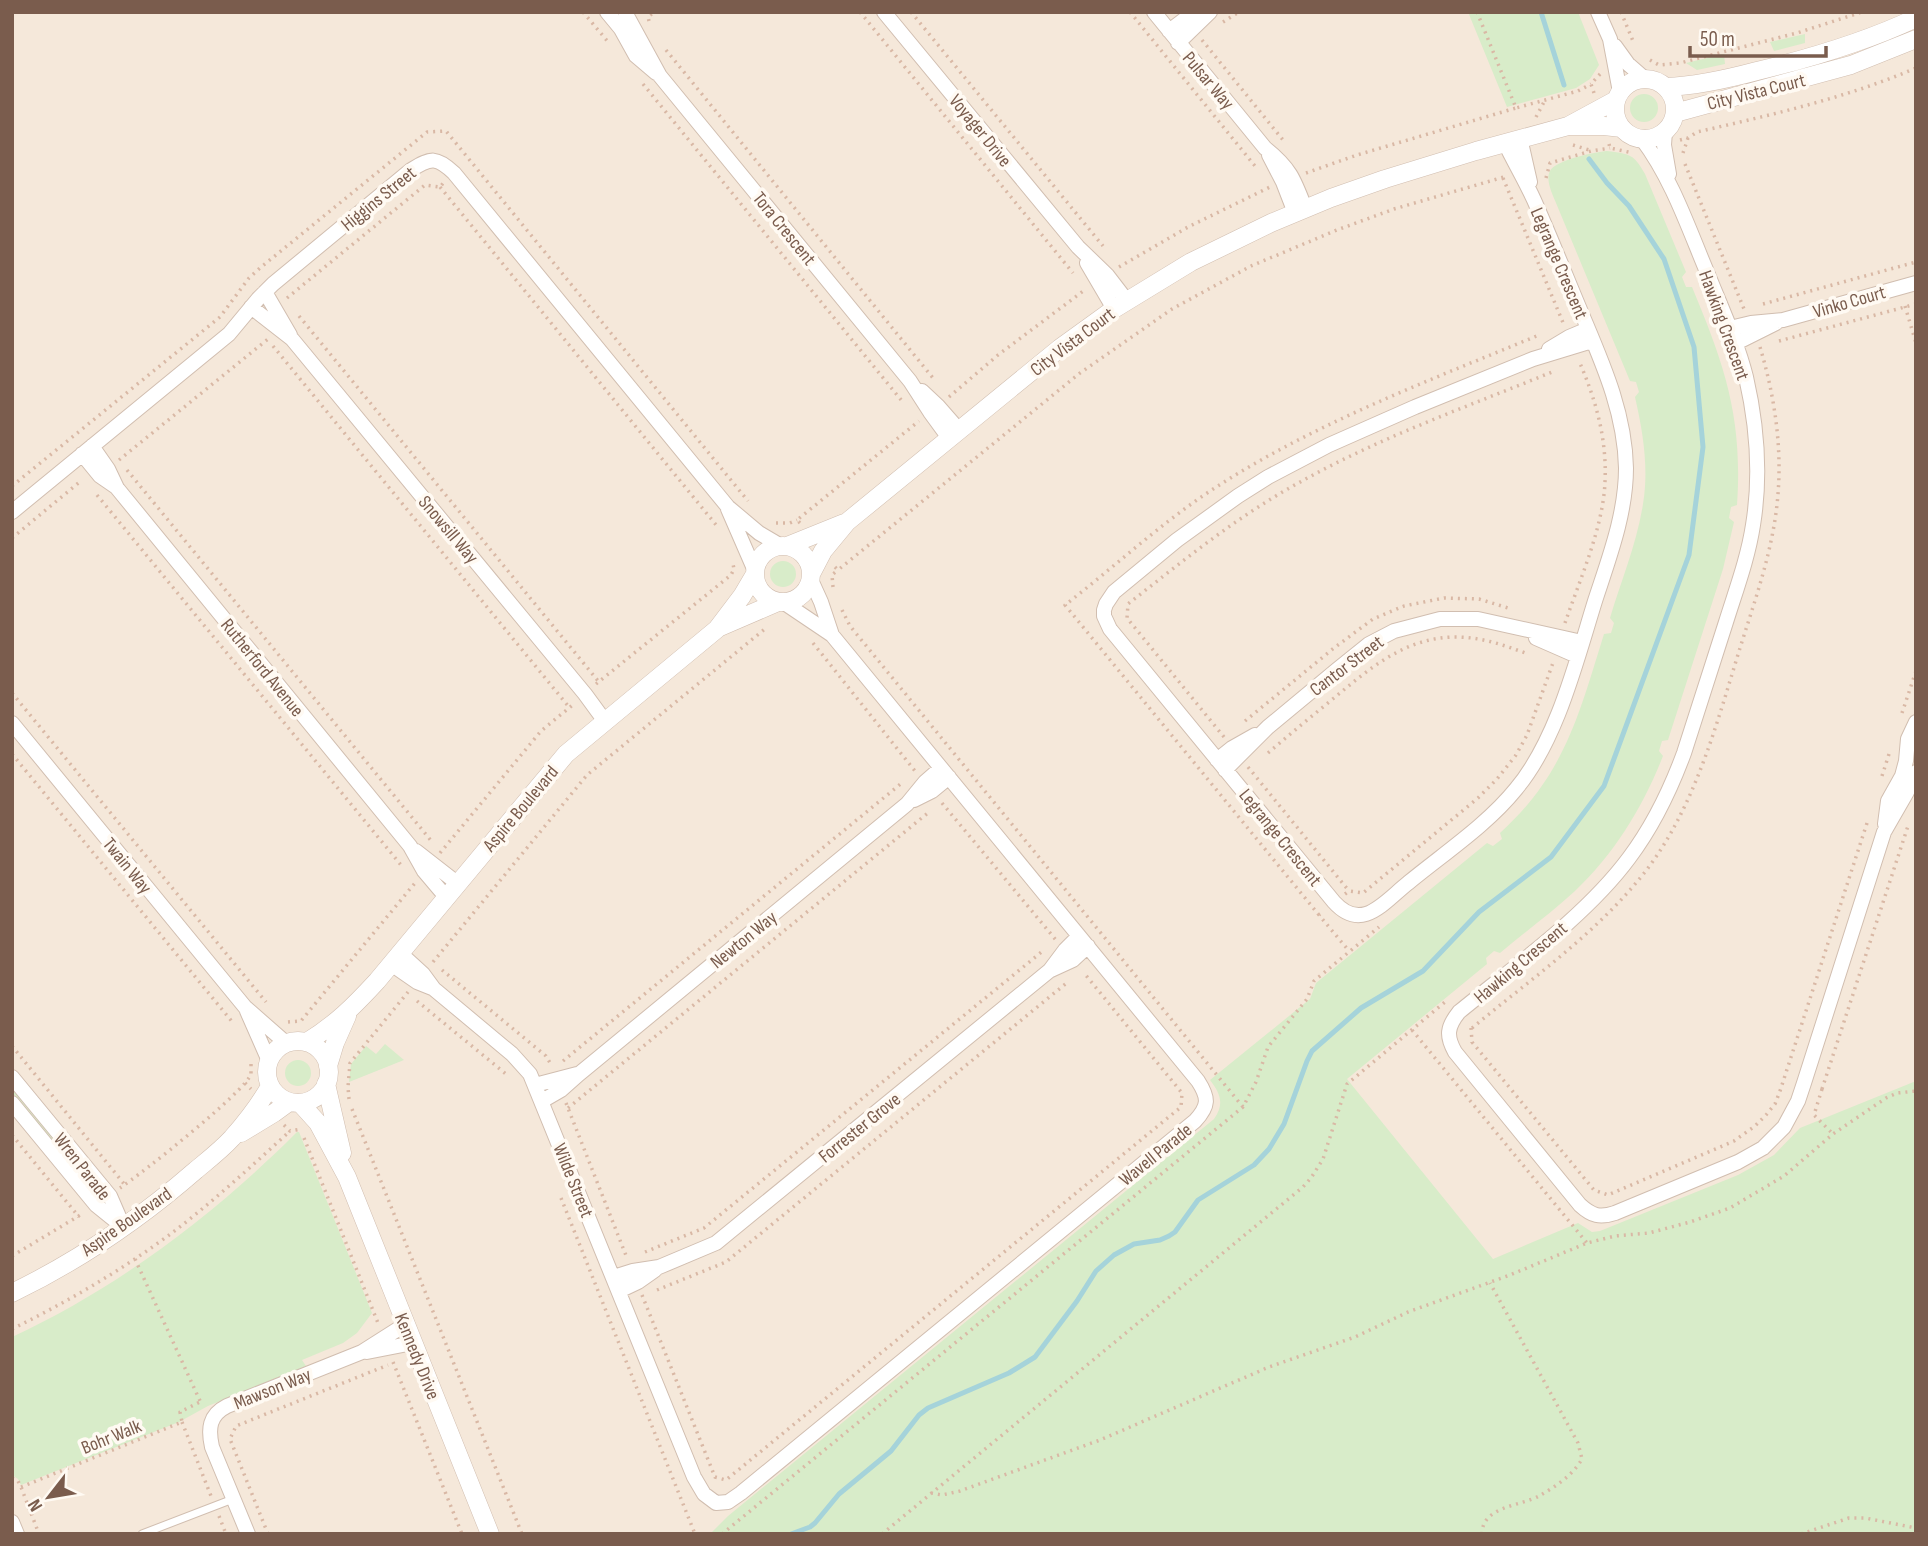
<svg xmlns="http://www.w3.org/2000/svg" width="1928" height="1546" font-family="'Sofia Sans Condensed',sans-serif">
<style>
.residential{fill:#f5e8da}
.green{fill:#d8ecc9}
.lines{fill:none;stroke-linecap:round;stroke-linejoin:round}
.stream{stroke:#a5d3da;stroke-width:5}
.service-casing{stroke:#d1beb0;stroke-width:9}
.minor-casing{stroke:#d1beb0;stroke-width:16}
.tertiary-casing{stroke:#d1beb0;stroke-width:19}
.path{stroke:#d9b8a5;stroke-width:3.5;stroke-dasharray:2 5;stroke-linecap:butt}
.service{stroke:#fff;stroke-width:7}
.minor{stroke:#fff;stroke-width:14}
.tertiary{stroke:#fff;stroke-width:18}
.labels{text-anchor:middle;stroke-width:7;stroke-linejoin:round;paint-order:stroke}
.street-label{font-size:19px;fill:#7a5c4d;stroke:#fffaf3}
</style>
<rect width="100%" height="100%" fill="#fdf6ec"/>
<path class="residential" d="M12 12H1916V1534H12Z"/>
<path class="green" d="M1468 12H1578L1599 65 1590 79 1576 88 1507 107Z
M1805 34V43L1774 51 1770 42Z
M1724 54 1725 64 1697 70 1686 63Z
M1630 108a14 14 0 1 1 28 0a14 14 0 1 1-28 0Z
M1607 151C1630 154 1634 154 1645 174L1686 272 1682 277 1686 287H1692C1725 366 1743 418 1737 505L1731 507 1729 518 1734 522 1723 569 1668 740 1662 741 1659 751 1663 756C1643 807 1615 853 1575 891 1551 913 1525 932 1500 953L1494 951 1486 958 1487 964 1347 1079 1493 1259 1578 1223 1592 1232 1600 1231 1738 1175 1774 1155 1800 1128 1916 1081V1534H710L728 1516 1214 1119C1225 1104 1220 1093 1210 1080L1310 999 1316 983 1487 843 1493 846 1502 839 1500 833C1565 774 1579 714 1604 634L1611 633 1614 623 1610 618C1621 581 1637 543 1643 504 1649 468 1643 432 1635 397L1639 392 1636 382 1630 381 1556 203C1553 195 1545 180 1550 171 1555 160 1596 152 1607 151Z
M770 574a13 13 0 1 1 26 0a13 13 0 1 1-26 0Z
M385 1044 404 1060 349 1082 351 1064 366 1046 376 1054Z
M285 1073a13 13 0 1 1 26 0a13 13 0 1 1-26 0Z
M12 1087 102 1197 100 1199 12 1092Z
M297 1132H299L372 1313 357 1333 343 1343 302 1360 306 1366 208 1406 179 1422 21 1485 18 1479 12 1475V1337C118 1288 215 1214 297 1132Z"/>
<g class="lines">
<path class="stream" d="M1541 12 1564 85
M791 1534 810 1527 815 1523 839 1494 891 1451 919 1415 928 1408 1009 1373 1035 1357 1077 1301 1096 1271 1114 1255 1134 1244 1160 1240 1169 1236 1175 1232 1198 1200 1254 1165 1269 1149 1284 1124 1307 1061 1312 1051 1361 1008 1423 971 1479 912 1551 857 1604 786 1689 555 1703 447 1694 347 1664 259 1629 206 1607 183 1589 159"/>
<defs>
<path id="service" d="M142 1534 233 1499"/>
<path id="minor" d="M607 12 621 29 636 56 656 73
M625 12 660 76 910 381 930 412 949 438
M884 12 1078 247 1107 275 1127 301
M1154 12 1265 148C1290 168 1294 179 1305 208
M1598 12 1610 39 1620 92
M1169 31 1194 12
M1178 43 1210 12
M1615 46 1628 64 1644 78
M1665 131 1664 145 1669 174
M1520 138 1530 182
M1642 139C1672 179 1688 227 1707 272 1721 307 1737 341 1746 377 1757 425 1761 476 1753 525 1748 558 1736 590 1726 622 1712 666 1698 710 1684 753 1670 791 1653 826 1629 858 1586 916 1515 966 1459 1012 1447 1027 1446 1036 1455 1052L1580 1205C1592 1216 1600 1218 1615 1213L1738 1162 1763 1148 1784 1127 1798 1101 1804 1083 1884 832 1907 792 1916 772
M1505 143C1514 162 1525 180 1534 200 1550 236 1565 274 1581 312 1602 362 1625 412 1626 468 1626 514 1609 558 1595 601 1576 662 1557 740 1516 789 1487 825 1443 854 1408 883 1384 902 1362 933 1334 902L1110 629 1104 616V610L1106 604 1114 592 1177 540 1238 496 1268 477 1329 445 1415 407 1533 359 1592 341
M1269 155 1283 182 1295 213
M1087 263 1114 309
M265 292 290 335
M251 307 292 339 585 694 604 720
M1730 328 1751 323 1783 320 1916 283
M1736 343 1776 323
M1549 349 1569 337 1588 329
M922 391 938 406 959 430
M92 446 108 469 117 488 410 846 424 871 446 897
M82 454 100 476 116 487
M728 509 755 571
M12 512 229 334 258 299 273 284 411 170C431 157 437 157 454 173L728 507 759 533 781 546
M811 580 821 602 832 635
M1536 638 1577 656
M12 723 245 1007 286 1043
M1217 760 1232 748 1255 735
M1225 770 1268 727 1338 669 1369 644 1394 631 1440 619H1478L1582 642
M914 800 932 791 949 777
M1885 824 1888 801 1902 776 1906 761 1908 739 1916 722
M416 851 457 883
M400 953 423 974 434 989 512 1054 530 1074 694 1477 704 1494 716 1503 728 1502 741 1493 1195 1121C1209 1106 1209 1098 1198 1081L832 635 783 602
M391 964 417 982 432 988
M1050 970 1065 950 1079 936
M247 1011 269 1061
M12 1077 110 1196 123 1226
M535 1085 577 1074
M542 1101 561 1090 579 1074 907 804 925 782 941 768
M12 1103 96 1205 122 1226
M614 1277 633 1271 659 1267 716 1243 1049 971 1073 960 1088 946
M619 1291 638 1282 655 1270
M367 1352 413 1343
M12 1522 17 1534
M248 1534 212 1447C208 1429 209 1415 227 1406L362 1352 406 1324"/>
<path id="tertiary" d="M1615 109a30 30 0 1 1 60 0a30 30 0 1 1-60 0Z
M1666 87C1697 86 1727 79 1757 71 1811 58 1865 42 1916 18
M1675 113 1851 65 1916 39
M1571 126H1604L1622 128
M787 546 844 523
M755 574a28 28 0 1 1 56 0a28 28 0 1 1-56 0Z
M811 574 823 551 847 522 1060 348 1114 309 1191 262 1271 223 1331 198 1385 179 1476 151 1568 126 1616 100
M720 627 778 602
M267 1072a31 31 0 1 1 62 0a31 31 0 1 1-62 0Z
M307 1042C336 1024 354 1006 377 981L566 754 717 629 742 596 755 574
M328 1066 335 1043 347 1016
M326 1084 342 1153
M300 1103 318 1123 347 1177 490 1534
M241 1133 274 1113 289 1102
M12 1293C78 1261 141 1218 196 1170 208 1160 221 1150 232 1138 246 1122 260 1104 270 1086"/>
</defs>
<use href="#service" class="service-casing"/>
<use href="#minor" class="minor-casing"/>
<use href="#tertiary" class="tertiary-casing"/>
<path class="path" d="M583 12 609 43
M860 12 1073 273
M911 12 1103 246
M1130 12 1255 166
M1477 12 1516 108 1578 91 1591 84
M1621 12 1633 41
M649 21 648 17 654 12
M1223 22 1239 12
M1202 40 1283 140
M666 50 933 378
M1650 60 1659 65 1680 63 1797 33 1862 12
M643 84 902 401
M1594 93 1591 84 1601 73
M1536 117 1544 102
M1680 140 1688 138 1697 132C1771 115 1846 98 1916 68
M1609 144 1610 148 1633 153
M1573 145 1589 150
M1683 153 1688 138
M1685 164 1744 309
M1306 173 1357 155 1516 108
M1503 178 1564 325
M1546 178 1550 163 1591 151 1610 148
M440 187 717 526
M1119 267 1188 227 1270 187
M287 298 425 185 440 187 444 182
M1763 304 1916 262
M1905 306 1916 343
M299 316 599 682
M1779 341 1916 304
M273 346 569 707
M949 397 998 355 1086 289
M119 460 268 339
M127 470 433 843
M12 486 220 317 249 278 260 268 427 132 446 131 748 501
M97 495 401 865
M776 523H790L797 520
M800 523 797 520 919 421
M12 538 82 480
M835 567 838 570 1080 373 1172 309 1251 266 1337 230 1394 209 1504 177
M833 587 832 575 838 570
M842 610 850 626 1243 1107
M1565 623C1580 579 1603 528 1605 482 1607 439 1596 400 1579 361
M813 643 915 771
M596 684 731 575 734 569 733 564
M12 693 266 1002
M1902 713 1916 671
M1245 721 1334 648 1373 619 1404 606 1444 598 1479 599 1508 608
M1224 737 1127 618 1128 604C1184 560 1239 515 1302 481 1381 437 1469 406 1552 372
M1268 753C1290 734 1312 716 1334 698 1370 668 1406 637 1456 637 1481 637 1504 645 1528 654
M12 754 234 1024
M1248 767 1349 891
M1882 776 1889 754
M942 803 1056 940
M440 853 541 731 575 703
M1345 894 1349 891 1363 893 1478 798 1497 779 1516 755 1527 735 1554 660
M1320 914 1319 915 1349 951
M1319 915 1065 605C1117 565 1165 519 1221 484 1320 421 1431 380 1539 335
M433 962 587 775 766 628
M442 970 546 1056 552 1066
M417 1001 506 1074
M288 1022 301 1021 305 1016 415 883
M1471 1028 1472 1042 1594 1190 1608 1195 1734 1141 1755 1126 1766 1115 1775 1104 1780 1091 1868 820
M1472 1028C1531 979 1597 933 1645 872 1695 807 1716 726 1740 648 1756 597 1774 547 1778 494 1782 444 1774 394 1760 347
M1412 1030 1587 1243
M12 1046 125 1185
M563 1061 903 782
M245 1083 251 1089
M1822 1089 1908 826
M1822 1089 1814 1115 1833 1134
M349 1099 348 1087 350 1063 408 992
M566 1103 627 1258
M568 1108 929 812
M352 1109 522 1534
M284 1125 290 1131 302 1129
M12 1135 79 1217
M304 1138 378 1323
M120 1188C141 1174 245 1092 251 1074 251 1073 251 1064 251 1063
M561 1198 695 1534
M645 1252 704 1228 1044 950
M12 1256 82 1214
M135 1259 201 1403
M657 1290 726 1262 1069 981
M642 1295 715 1477 726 1480 1181 1107 1182 1093 1084 973
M12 1329C71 1300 129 1266 181 1226 219 1196 254 1164 290 1131
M393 1362 462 1534
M182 1422 211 1496
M12 1478 18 1481 21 1487 39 1534
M21 1487 182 1422 180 1412 200 1402
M931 1493 942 1495 960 1491 1100 1440 1269 1367 1355 1337 1408 1312 1510 1275 1587 1243 1615 1236 1649 1233 1690 1222 1730 1208 1784 1176 1833 1134 1886 1098 1897 1093 1916 1091
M219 1516 226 1534
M268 1534 230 1439 236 1426 388 1365
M722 1534 1243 1107 1256 1082 1268 1047 1307 999 1314 981 1379 927
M882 1534 1303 1187 1311 1178 1323 1159 1347 1084 1445 1002
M1482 1534C1482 1506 1521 1506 1539 1496 1555 1487 1573 1475 1582 1459L1578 1443 1490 1283
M1801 1534 1849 1518H1865L1916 1528"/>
<use href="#service" class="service"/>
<use href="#minor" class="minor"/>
<use href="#tertiary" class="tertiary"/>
</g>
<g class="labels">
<g class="street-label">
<text transform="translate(1209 80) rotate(50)" y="7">Pulsar Way</text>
<text transform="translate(1756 91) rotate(-14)" y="7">City Vista Court</text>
<text transform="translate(981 130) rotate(51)" y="7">Voyager Drive</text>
<text transform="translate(378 198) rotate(-39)" y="7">Higgins Street</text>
<text transform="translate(785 228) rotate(51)" y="7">Tora Crescent</text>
<text transform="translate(1560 263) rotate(67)" y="7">Legrange Crescent</text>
<text transform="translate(1849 301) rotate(-16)" y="7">Vinko Court</text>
<text transform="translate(1725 325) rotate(70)" y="7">Hawking Crescent</text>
<text transform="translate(1072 341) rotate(-37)" y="7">City Vista Court</text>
<text transform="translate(449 529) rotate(50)" y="7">Snowsill Way</text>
<text transform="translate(1346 665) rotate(-37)" y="7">Cantor Street</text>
<text transform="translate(263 667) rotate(51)" y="7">Rutherford Avenue</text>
<text transform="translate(520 808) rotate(-50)" y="7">Aspire Boulevard</text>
<text transform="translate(1281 837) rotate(51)" y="7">Legrange Crescent</text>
<text transform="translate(128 865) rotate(51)" y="7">Twain Way</text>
<text transform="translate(743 939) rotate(-39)" y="7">Newton Way</text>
<text transform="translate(1520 962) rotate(-40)" y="7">Hawking Crescent</text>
<text transform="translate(859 1127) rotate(-39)" y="7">Forrester Grove</text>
<text transform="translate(1155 1154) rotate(-39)" y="7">Wavell Parade</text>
<text transform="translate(83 1166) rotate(52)" y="7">Wren Parade</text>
<text transform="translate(574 1180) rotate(68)" y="7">Wilde Street</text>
<text transform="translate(126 1221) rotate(-35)" y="7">Aspire Boulevard</text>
<text transform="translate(418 1356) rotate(68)" y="7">Kennedy Drive</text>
<text transform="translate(272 1388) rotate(-22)" y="7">Mawson Way</text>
<text transform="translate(111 1436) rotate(-22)" y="7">Bohr Walk</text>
</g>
</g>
<rect width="1928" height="1546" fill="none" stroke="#7a5c4d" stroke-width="28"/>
<g transform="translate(49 1497) rotate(239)" stroke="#fffaf3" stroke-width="5" paint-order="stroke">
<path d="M0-5L12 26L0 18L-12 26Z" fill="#7a5c4d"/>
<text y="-10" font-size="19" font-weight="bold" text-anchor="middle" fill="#7a5c4d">N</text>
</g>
<path d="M1690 46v10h136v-10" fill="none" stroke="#7a5c4d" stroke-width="3.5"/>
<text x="1700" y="46" font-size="21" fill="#7a5c4d" stroke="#fffaf3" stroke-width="5" paint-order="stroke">50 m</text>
</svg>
